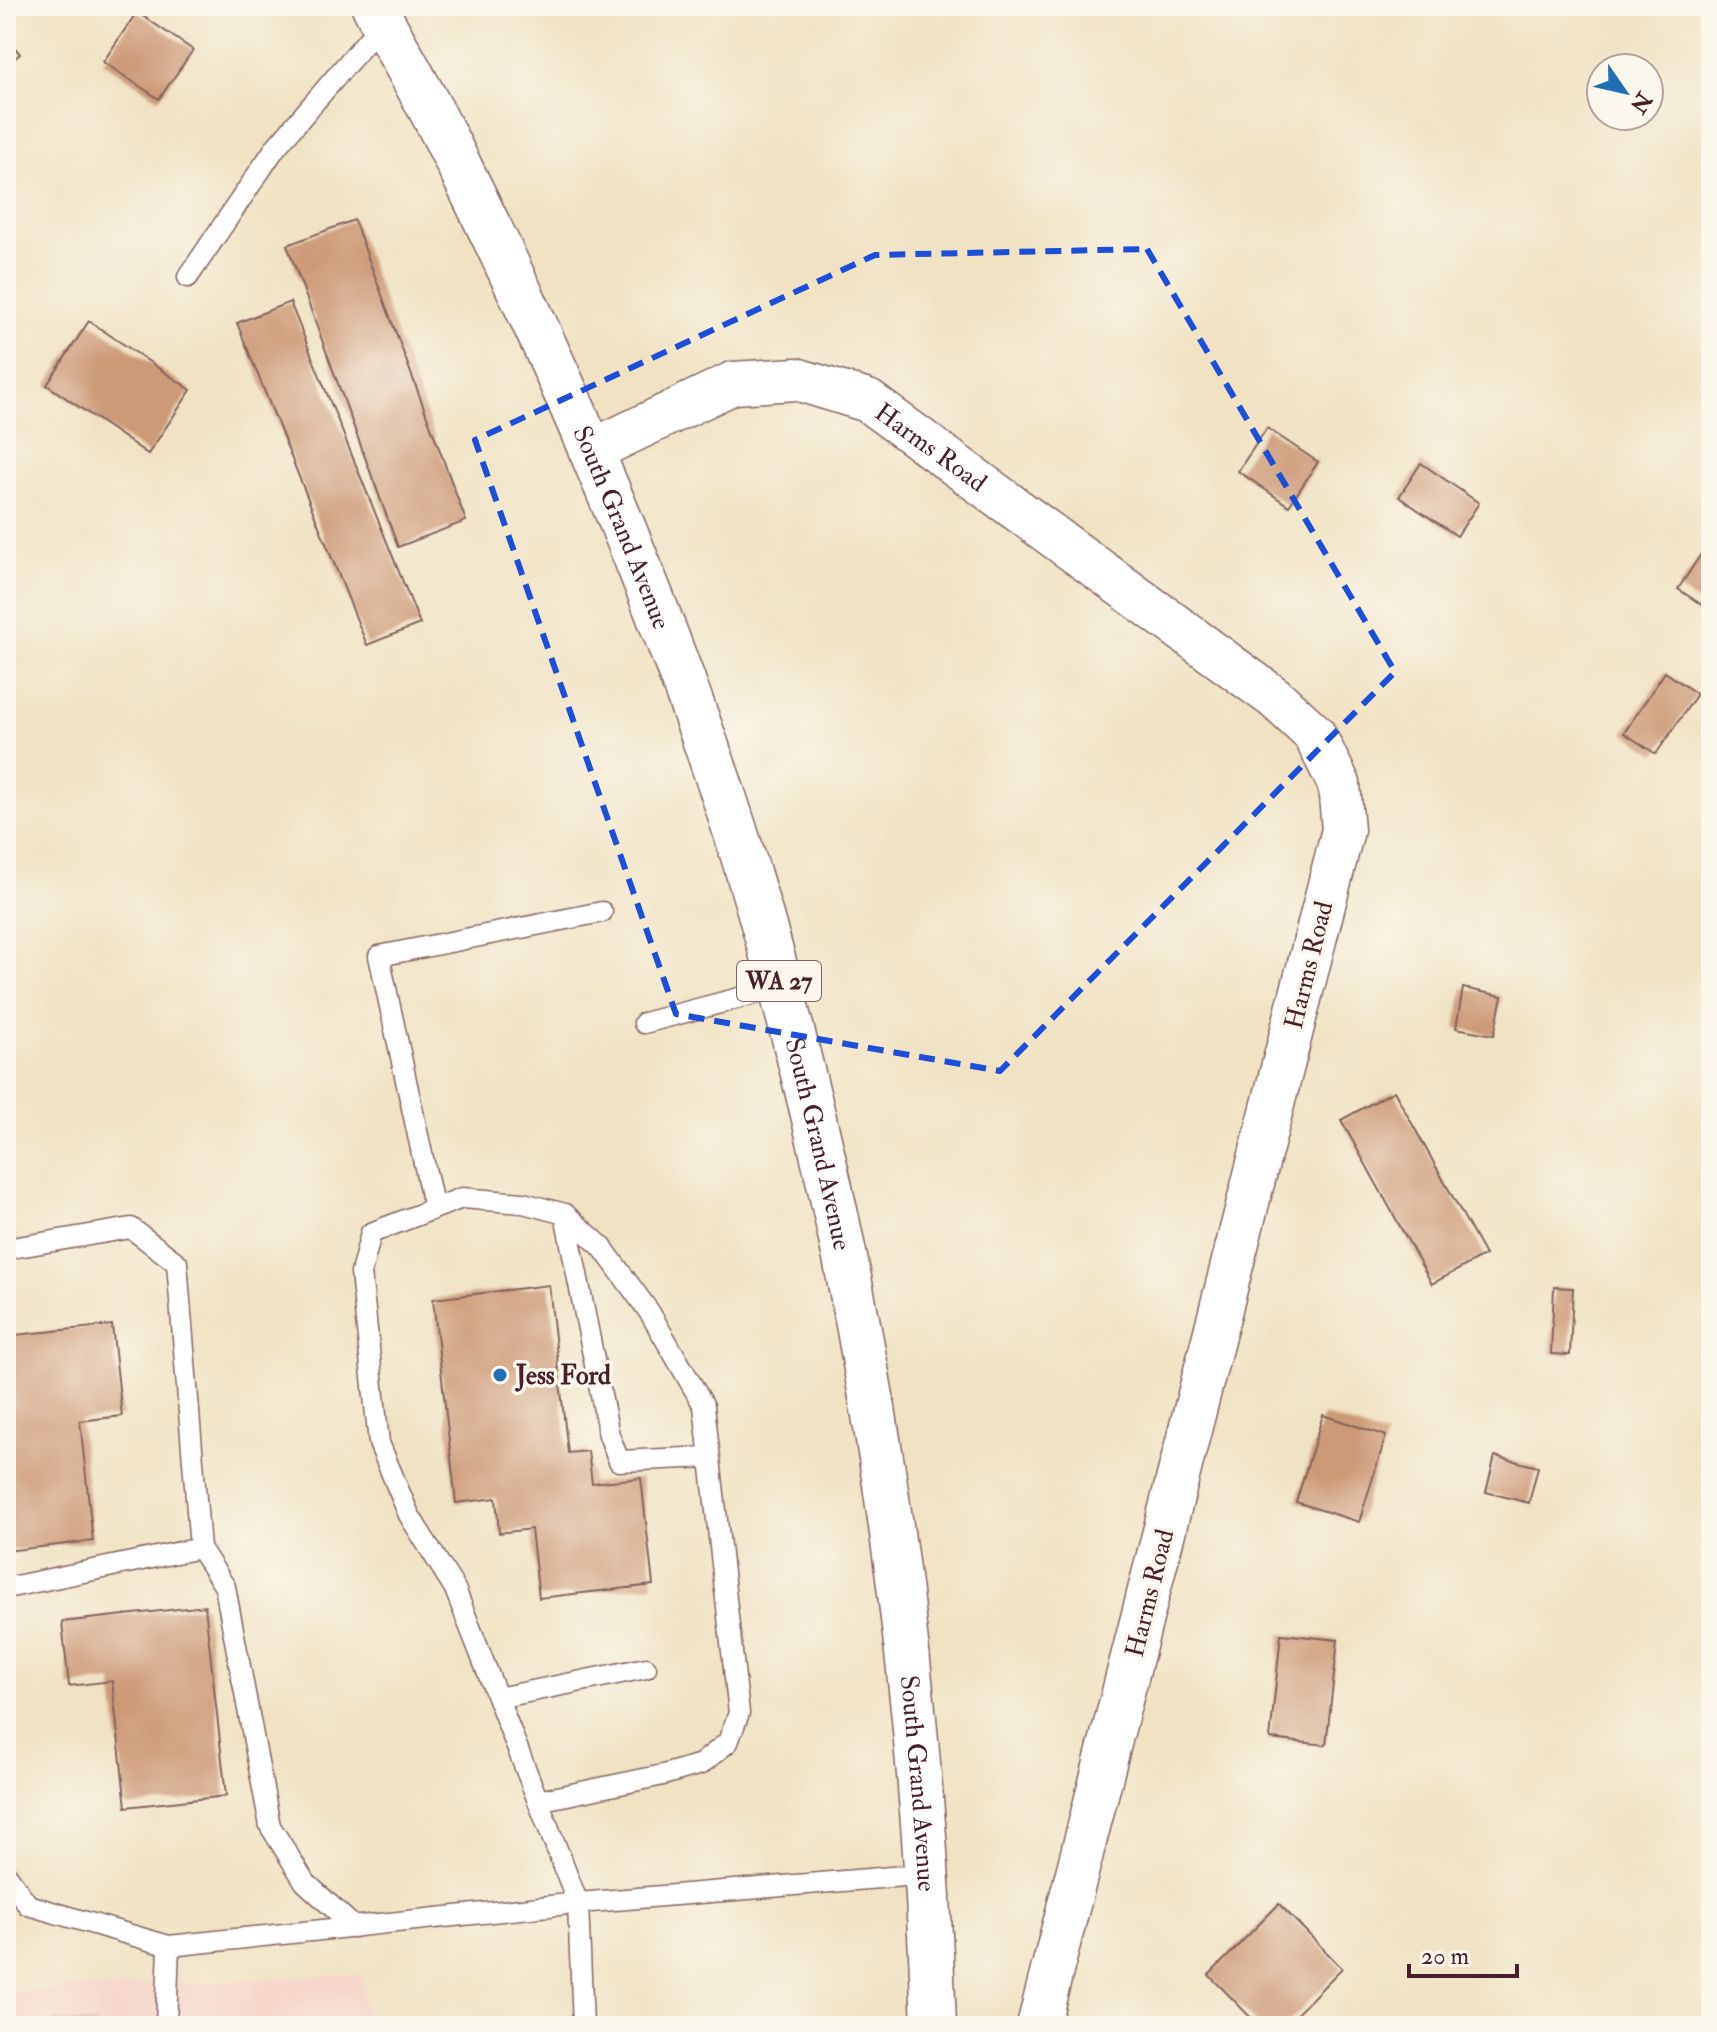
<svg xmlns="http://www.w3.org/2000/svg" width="1717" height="2032" font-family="'IM FELL Double Pica',serif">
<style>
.built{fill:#f6d2c5}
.building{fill:#cd9a77}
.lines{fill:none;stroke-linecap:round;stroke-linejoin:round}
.service-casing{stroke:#846360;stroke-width:23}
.minor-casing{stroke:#846360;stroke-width:45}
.primary-casing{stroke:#846360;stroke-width:47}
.service{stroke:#fff;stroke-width:20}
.minor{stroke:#fff;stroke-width:42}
.primary{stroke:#fff;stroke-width:44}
.marked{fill:none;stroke:#1d4ed8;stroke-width:6;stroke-dasharray:16 10;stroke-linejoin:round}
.poi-dot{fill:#1f6fb2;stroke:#fbf7ec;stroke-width:3}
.labels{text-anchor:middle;stroke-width:7;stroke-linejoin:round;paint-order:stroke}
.shield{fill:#fbf7ec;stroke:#7f6065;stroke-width:2}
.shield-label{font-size:24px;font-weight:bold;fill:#4a1f2b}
.street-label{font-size:26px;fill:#4a1f2b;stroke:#fbf7ec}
.poi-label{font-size:26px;font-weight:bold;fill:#4a1f2b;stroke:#fbf7ec;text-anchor:start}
</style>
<rect width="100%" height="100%" fill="#fbf7ec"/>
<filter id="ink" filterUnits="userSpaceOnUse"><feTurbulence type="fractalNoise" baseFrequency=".0125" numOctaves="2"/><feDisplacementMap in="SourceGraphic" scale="16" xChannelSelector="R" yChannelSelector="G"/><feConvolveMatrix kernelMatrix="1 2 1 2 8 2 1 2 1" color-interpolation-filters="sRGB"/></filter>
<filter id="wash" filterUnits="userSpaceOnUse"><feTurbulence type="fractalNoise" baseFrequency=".006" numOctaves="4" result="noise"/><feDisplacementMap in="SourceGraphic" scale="32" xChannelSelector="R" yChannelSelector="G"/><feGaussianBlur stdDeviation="1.8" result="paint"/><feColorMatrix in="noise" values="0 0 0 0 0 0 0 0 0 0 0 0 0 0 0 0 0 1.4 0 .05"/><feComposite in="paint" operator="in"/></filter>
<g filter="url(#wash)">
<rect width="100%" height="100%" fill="#f0e2c2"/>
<path class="built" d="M362 1974 367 2026H6V1992Z"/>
<g id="blocks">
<path class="building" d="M137 12 193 50 159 99 103 62Z
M6 37 20 54 6 66Z
M354 220 466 521 398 547 287 245Z
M290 302 420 624 367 645 237 323Z
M89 321 191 390 148 454 47 385Z
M1267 428 1318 462 1289 506 1238 471Z
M1421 463 1479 503 1457 536 1399 497Z
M1711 539V611L1678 589Z
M1665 672 1697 694 1656 754 1624 733Z
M1463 988 1502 996 1494 1035 1456 1028Z
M1394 1091 1485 1255 1432 1284 1341 1120Z
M549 1285 568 1453 588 1451 592 1483 641 1478 653 1585 539 1598 531 1529 499 1533 496 1498 456 1503 433 1299Z
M1554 1287 1573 1288 1570 1355 1551 1354Z
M112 1325 122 1416 80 1421 93 1541 6 1551V1336Z
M1323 1415 1386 1436 1359 1522 1296 1502Z
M1495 1456 1538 1467 1529 1503 1486 1492Z
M205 1606 226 1796 126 1807 112 1681 69 1686 62 1622Z
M1281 1634 1338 1640 1326 1745 1270 1739Z
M1279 1904 1342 1968 1285 2026H1259L1209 1975Z
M53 2021 98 2024V2026H53Z"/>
</g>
</g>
<g filter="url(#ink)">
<use href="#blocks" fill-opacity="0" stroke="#846360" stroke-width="2"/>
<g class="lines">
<defs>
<path id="service" d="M188 277 276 147 383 22
M644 1023 781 987
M434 1209 379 956 602 912
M565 1214 609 1435 619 1461 709 1457
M6 1249 131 1228 177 1263 200 1548 6 1588
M200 1548 225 1587 270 1826 305 1882 354 1927
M498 1698 646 1668
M538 1801 663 1775 701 1764 728 1742 739 1713 704 1406 650 1313 602 1247 565 1214 523 1203 462 1198 371 1233 361 1273 379 1443 409 1515 455 1589 578 1903 583 2026
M6 1874 28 1905 169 1946 578 1903 928 1874
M166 2026 169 1946"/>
<g id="minor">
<path id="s1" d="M591 451 733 383 796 379 868 401 1275 698 1314 734 1339 784 1343 830 1038 2026"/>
</g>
<g id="primary">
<path id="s2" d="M374 6C397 50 423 93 445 137 548 343 641 554 716 773 748 866 775 962 799 1058 880 1374 923 1700 934 2026"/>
</g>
</defs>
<use href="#service" class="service-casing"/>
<use href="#minor" class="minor-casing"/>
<use href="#primary" class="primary-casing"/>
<use href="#service" class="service"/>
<use href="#minor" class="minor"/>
<use href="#primary" class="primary"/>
</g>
</g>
<path class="marked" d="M1147 249 1395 672 1000 1071 676 1014 475 440 875 255Z"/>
<circle class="poi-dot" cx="500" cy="1375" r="8"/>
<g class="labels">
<rect class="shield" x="737" y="961" width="84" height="40" rx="6"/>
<g class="shield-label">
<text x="779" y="989">WA 27</text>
</g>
<g class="street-label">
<text dy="9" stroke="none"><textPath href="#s1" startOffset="374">Harms Road</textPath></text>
<text dy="9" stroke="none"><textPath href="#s2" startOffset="578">South Grand Avenue</textPath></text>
<text transform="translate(1308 965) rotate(-76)" y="9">Harms Road</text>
<text dy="9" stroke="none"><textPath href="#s2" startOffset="1226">South Grand Avenue</textPath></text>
<text transform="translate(1149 1593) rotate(-76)" y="9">Harms Road</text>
<text dy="9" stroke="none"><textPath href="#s2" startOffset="1874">South Grand Avenue</textPath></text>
</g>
<g class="poi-label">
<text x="516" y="1384">Jess Ford</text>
</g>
</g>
<rect width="1717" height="2032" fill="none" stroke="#fbf7ec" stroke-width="32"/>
<g transform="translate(1625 92) rotate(124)"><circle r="38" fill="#fbf7ec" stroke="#b4a19f" stroke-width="2"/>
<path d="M0-6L14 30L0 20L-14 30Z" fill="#1f6fb2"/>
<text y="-12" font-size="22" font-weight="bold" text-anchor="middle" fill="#4a1f2b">N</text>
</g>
<path d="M1409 1964v12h108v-12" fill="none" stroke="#4a1f2b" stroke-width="4"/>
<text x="1421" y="1964" font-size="24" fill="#4a1f2b" stroke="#fbf7ec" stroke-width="6" paint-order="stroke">20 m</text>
</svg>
